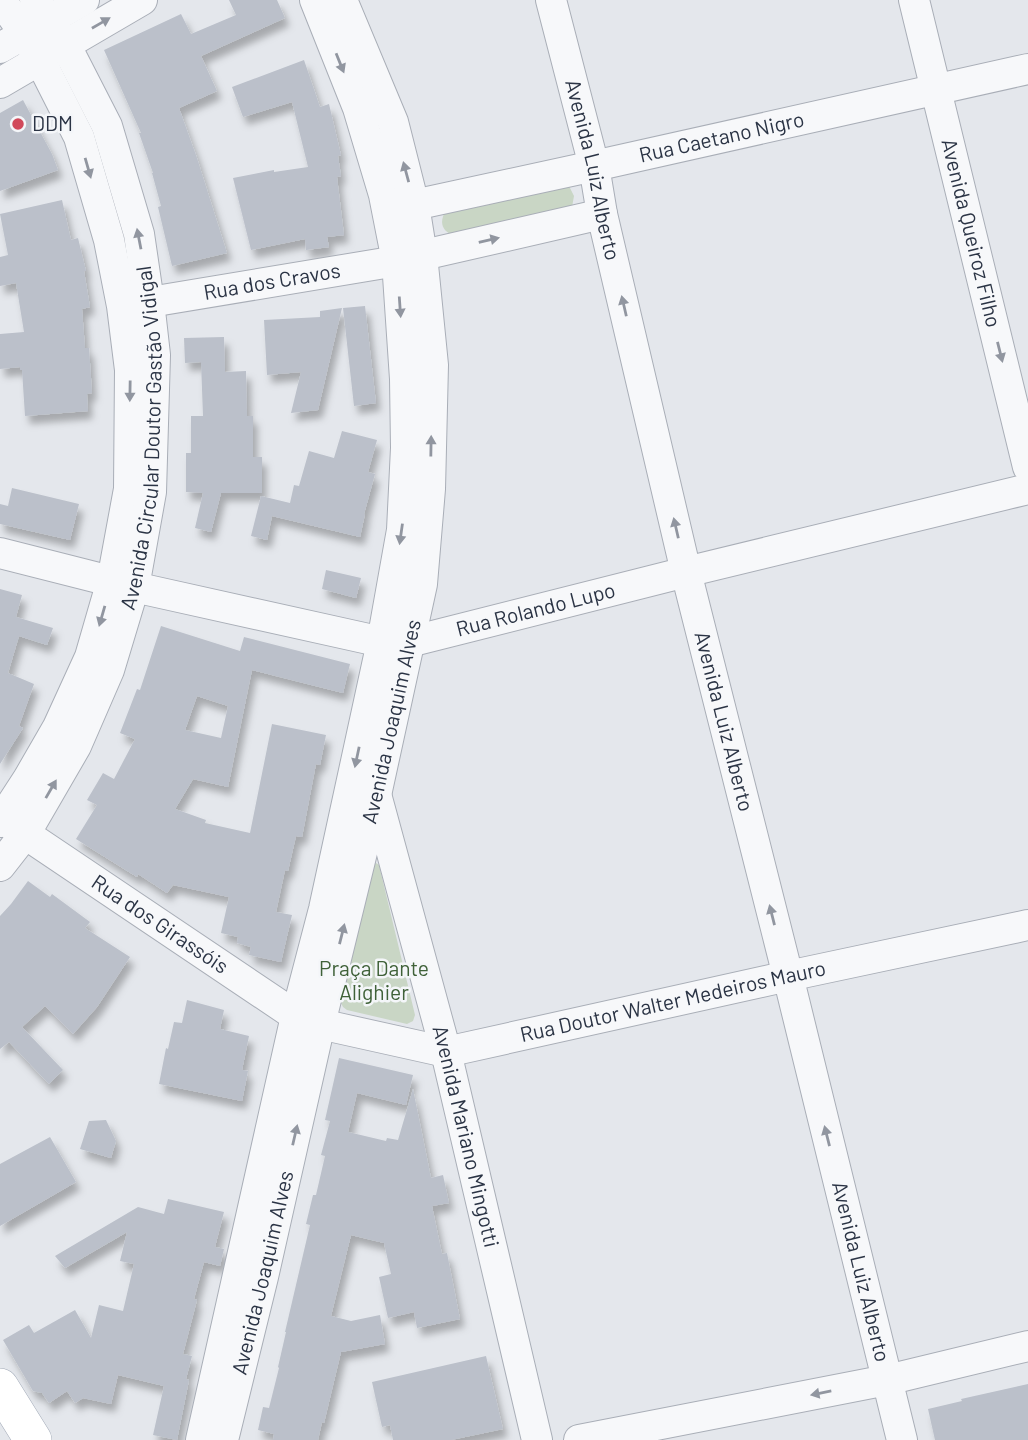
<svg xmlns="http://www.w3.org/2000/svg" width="1028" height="1440" font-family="Barlow,sans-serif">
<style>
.green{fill:#c9d6c5}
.building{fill:#bbc0ca;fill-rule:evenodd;filter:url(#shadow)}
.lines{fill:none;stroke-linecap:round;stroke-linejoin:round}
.minor-casing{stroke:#a9aeb7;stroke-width:32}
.major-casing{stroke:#a3abb8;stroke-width:38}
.minor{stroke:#f7f8fa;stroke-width:30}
.major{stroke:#fff;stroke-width:37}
.oneway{fill:#9196a0}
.poi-dot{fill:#d1495b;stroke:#f4f6f9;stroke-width:2.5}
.labels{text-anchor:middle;stroke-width:5;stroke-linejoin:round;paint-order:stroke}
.poi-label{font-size:21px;fill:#2b3445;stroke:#f4f6f9;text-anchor:start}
.street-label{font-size:21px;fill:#2b3445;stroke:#f4f6f9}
.park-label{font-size:21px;fill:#3f6138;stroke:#f4f6f9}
</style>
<defs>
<filter id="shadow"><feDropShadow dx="4.5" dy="8" stdDeviation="3.5" flood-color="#0004"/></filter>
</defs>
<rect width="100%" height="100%" fill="#e4e7ec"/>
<path class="green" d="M569 186 574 196 572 207 455 236C441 231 439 222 446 210Z
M376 863 379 865 415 1015 413 1021 407 1024 347 1010 343 1007 339 999 373 864Z"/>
<path class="building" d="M229 0H277L285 18 201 56 217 91 179 108 197 158 227 253 172 266 158 207 161 206 152 173H153L139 133H141L104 50 181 14 191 34 236 15Z
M304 60 320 107 329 104 341 155 338 156 341 176 337 177 344 235 327 237 329 247 306 250 305 239 251 250 233 178 274 170V172L308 167 292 102 243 117 232 87Z
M23 100 52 154 58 170 0 191V113Z
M62 200 71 240 78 238 86 271H84L90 307 82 309 85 348H89L92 393 87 394 88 411 25 416 22 370H20V367L0 369V334L24 332 16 283 0 286V257L8 255 0 214Z
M365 306 376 403 354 406 343 308Z
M342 308 318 410 291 413 301 372 267 375 264 320 320 317V311Z
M224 337 225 372 246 371 247 416H253V457H262V493H221L211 532 195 528 203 493 186 492V453H191V416H203L201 362 185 363 184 338Z
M342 431 377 440 368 472 375 474 364 514H365L360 537 272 516 267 540 251 536 261 496 290 503 294 485 299 486 309 451 334 458Z
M12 488 79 504 70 540 0 524V504L8 506Z
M326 570 361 578 356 598 322 589Z
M0 589 22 595 16 617 53 628 47 645 19 636 8 673 34 684 19 726 23 728 0 764Z
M161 626 240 651 244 637 350 664 343 693 252 670 228 787 193 779 175 809 206 820 205 823 250 833 272 724 326 735 320 765 316 764 302 837 296 836 288 871 285 870 276 912 292 915 281 962 249 955 251 947 237 943 238 937 221 933 229 897 173 885 167 893 138 874 137 877 76 839 97 805 87 800 103 773 114 779 135 739 120 733 137 689 140 690ZM197 696 228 706 221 738 185 730Z
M28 881 50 897 52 894 90 922 85 928 130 957 97 1007 73 1034 45 1006 22 1027 63 1070 49 1084 9 1042 0 1049V916L11 904Z
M187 1000 224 1010 220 1029 249 1036 242 1070 248 1071 242 1101 159 1084 166 1048 168 1049 174 1022 182 1023Z
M339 1058 413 1075 406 1105 357 1093 348 1132 386 1141 387 1138 398 1140 413 1089 431 1178 443 1175 449 1203 432 1206 442 1254 447 1253 460 1319 417 1328 414 1312 388 1318 379 1277 391 1274 384 1243 351 1235 331 1316 351 1321 380 1315 385 1344 341 1352 324 1423 322 1422 318 1440H273L274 1434 258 1430 263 1407 269 1408 279 1368 278 1367 286 1332H285L310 1225 306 1224 313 1195H316L325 1156 321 1155 330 1121 325 1120Z
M106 1120 116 1141 111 1158 80 1149 89 1121Z
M50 1137 76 1182 0 1226V1164Z
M168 1199 224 1212 215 1247 224 1249 220 1266 204 1262 194 1299 197 1300 183 1354 192 1356 186 1379 189 1380 177 1440 153 1435 164 1386 118 1375 111 1404 83 1398 75 1403 67 1391 49 1403 42 1393 33 1391 3 1340 29 1325 34 1333 75 1310 91 1338 99 1305 123 1311 134 1264 120 1261 127 1232 65 1268 55 1256 138 1207 164 1214Z
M486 1356 503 1429 451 1440H393L390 1425 382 1427 372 1382Z
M1028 1384V1440H935L928 1409 962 1401 961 1399Z"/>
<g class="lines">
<defs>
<g id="minor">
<path id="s1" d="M551 0 594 166 602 214 686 572 788 976 902 1440"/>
<path id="s2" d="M914 0 1028 467"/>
<path d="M0 48 84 0"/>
<path d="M0 83 142 0"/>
<path id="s3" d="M414 205 594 166 1028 69"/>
<path id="s4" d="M132 305 397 261 602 214"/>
<path id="s5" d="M0 553 134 587 382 642H409L686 572 1028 489"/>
<path id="s6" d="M377 798 446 1052 537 1440"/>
<path id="s7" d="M3 819 296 1016 320 1024 446 1052 788 976 1028 925"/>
<path d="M0 822 28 779 58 727 90 657 112 581 129 489 130 370 122 306 109 240 79 137 40 60 24 33 1 0"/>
<path id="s8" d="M0 866 25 834 76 746 109 670 134 587 151 492 155 355 149 302 139 234 107 126 65 44 35 0"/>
<path d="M201 1440 296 1016 324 909 382 642 402 530 406 448 405 379 397 261 384 195 358 108 315 0"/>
<path id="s9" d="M223 1440 263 1277 320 1024 376 795 422 584 430 489 433 365 422 255 414 205 393 122 342 0"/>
<path d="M579 1440 887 1380 1028 1346"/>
</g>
<path id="major" d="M0 1387 33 1440"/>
</defs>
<use href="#minor" class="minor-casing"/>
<use href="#major" class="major-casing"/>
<use href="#minor" class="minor"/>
<use href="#major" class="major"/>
</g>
<defs><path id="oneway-solid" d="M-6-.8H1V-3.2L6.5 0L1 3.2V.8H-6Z" transform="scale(1.75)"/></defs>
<g class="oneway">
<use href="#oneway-solid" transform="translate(101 23) rotate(-30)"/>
<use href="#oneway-solid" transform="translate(340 63) rotate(68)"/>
<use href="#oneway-solid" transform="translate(88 168) rotate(74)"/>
<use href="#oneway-solid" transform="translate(406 172) rotate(-105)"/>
<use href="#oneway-solid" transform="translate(139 239) rotate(-101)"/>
<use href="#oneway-solid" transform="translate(489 240) rotate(-13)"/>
<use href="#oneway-solid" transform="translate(624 306) rotate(-103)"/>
<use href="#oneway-solid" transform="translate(400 307) rotate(86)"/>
<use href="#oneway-solid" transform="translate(1000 352) rotate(76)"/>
<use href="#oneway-solid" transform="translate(130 391) rotate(91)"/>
<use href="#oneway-solid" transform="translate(431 446) rotate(-89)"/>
<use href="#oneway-solid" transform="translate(676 528) rotate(-103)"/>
<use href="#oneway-solid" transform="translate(401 534) rotate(98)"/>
<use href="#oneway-solid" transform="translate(102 616) rotate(106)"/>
<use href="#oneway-solid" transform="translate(357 757) rotate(102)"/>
<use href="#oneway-solid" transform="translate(51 789) rotate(-60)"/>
<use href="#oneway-solid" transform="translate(772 915) rotate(-104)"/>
<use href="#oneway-solid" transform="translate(342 934) rotate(-76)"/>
<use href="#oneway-solid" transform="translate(295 1135) rotate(-77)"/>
<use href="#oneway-solid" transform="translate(827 1136) rotate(-104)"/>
<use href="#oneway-solid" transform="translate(821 1393) rotate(169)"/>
</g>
<circle class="poi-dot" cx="18" cy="124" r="7"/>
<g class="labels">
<g class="poi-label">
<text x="32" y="131">DDM</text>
</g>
<g class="street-label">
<text dy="7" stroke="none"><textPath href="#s3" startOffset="315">Rua Caetano Nigro</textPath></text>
<text dy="7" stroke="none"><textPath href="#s1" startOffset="175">Avenida Luiz Alberto</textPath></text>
<text dy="7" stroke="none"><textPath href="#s2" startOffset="240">Avenida Queiroz Filho</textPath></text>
<text dy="7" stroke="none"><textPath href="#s4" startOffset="142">Rua dos Cravos</textPath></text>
<text dy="7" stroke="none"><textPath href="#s8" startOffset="462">Avenida Circular Doutor Gastão Vidigal</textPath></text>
<text dy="7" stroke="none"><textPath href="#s5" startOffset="550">Rua Rolando Lupo</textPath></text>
<text dy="7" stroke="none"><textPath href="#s9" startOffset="738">Avenida Joaquim Alves</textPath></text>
<text dy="7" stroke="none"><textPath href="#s1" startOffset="742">Avenida Luiz Alberto</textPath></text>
<text dy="7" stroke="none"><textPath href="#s7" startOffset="189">Rua dos Girassóis</textPath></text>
<text dy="7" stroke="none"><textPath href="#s7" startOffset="740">Rua Doutor Walter Medeiros Mauro</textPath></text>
<text dy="7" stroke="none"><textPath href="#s6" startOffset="350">Avenida Mariano Mingotti</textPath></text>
<text dy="7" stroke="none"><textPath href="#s1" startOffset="1309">Avenida Luiz Alberto</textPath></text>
<text dy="7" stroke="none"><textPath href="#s9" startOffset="172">Avenida Joaquim Alves</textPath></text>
</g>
<g class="park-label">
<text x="374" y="976">Praça Dante<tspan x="374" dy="24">Alighier</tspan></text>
</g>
</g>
</svg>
